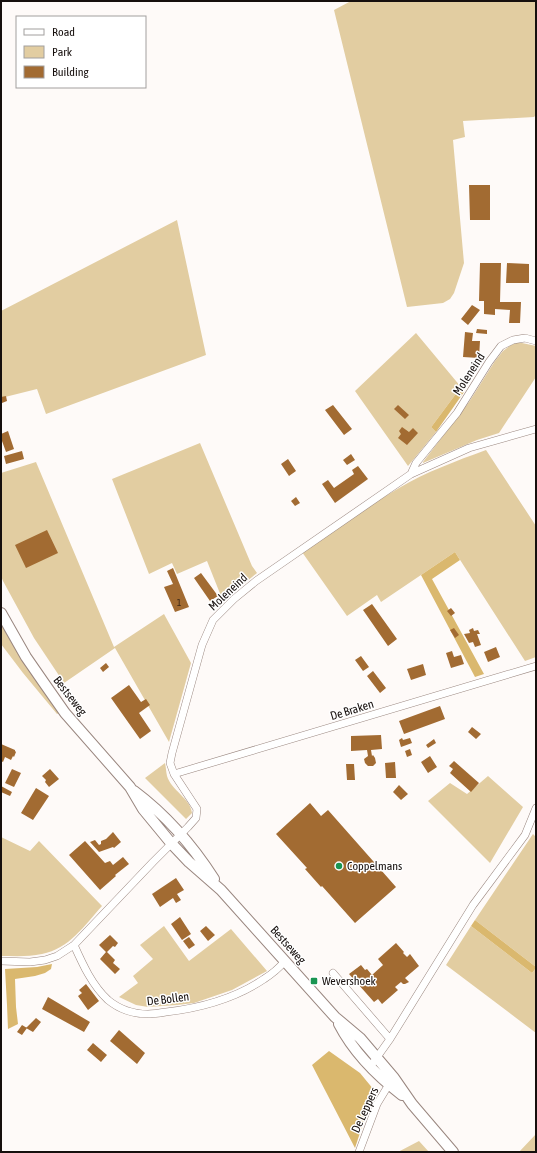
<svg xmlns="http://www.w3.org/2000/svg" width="537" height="1153" font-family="'Asap Condensed',sans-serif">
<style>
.green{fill:#e2cda1}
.forest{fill:#dab86e}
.building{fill:#a26b32}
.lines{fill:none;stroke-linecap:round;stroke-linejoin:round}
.minor-casing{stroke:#99867f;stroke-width:8}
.secondary-casing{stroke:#99867f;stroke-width:12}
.minor{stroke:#fff;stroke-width:7}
.secondary{stroke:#fff;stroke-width:10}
.poi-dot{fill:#199552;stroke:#fff;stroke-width:1.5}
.labels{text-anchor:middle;stroke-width:3;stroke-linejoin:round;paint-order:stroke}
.number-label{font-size:10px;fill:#392616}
.street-label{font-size:12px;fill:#160f0d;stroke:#fff}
.poi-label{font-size:12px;fill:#160f0d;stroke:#fff;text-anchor:start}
</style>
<rect width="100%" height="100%" fill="#fefaf8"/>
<path class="green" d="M351 1H536V115L534 117 463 121 465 137 453 140 464 263 454 293 450 299 443 303 407 307 334 10Z
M177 220 206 355 46 414 37 389 1 398V311Z
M416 333 461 387 432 426V428L436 432 408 466 355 391Z
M516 343H522L536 346V377L499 433 477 440 423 463V462L469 402 495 361 503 351 511 345Z
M200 443 252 566 257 573 223 601 207 561 177 574 172 563 149 574 112 479Z
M486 450 536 526V657L525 661 455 552 381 602 377 595 347 616 302 552C334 530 366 507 399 488 426 472 456 461 486 450Z
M36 462 114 647 164 614 191 663 169 742 115 648 64 683 34 638 3 581 1 576V473Z
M1 623 10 640 35 679 61 712 57 714 23 673 1 644Z
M165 763C166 767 166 772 167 776 171 790 191 799 192 813L186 819 145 778Z
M488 776 523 807 490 863 428 801 450 783 467 794Z
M533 834 536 837V967L475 920Z
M1 837 30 851 39 841 102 906C85 925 69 949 42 954 29 957 14 956 1 956Z
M164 926 189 961 231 929 267 971 232 990 194 1003 177 1005 148 1007 136 1005 119 997 138 983 133 976 153 959 140 945Z
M471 926 532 973 536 968V1033L446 965Z
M536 1134V1152H519Z
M419 1141 429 1152H398Z"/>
<path class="forest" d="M461 387 464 392 436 432 432 428V426Z
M455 552 460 560 432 579 484 674 475 677 421 575Z
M475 920 536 967V968L532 973 471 926Z
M52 964 51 969 45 973 35 976 15 979 16 1007 18 1024 8 1029 7 1005 5 969 37 967Z
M329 1051 360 1073 374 1090 355 1148 312 1065Z"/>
<path class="building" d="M469 185H490V220H470Z
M480 263H501L500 302H521L520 323H509L510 310 495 309V315L484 314V301H479Z
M507 263 529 264V283H506Z
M472 305 480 310 468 325 461 319Z
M477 329 487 330V334L476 333Z
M465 332 473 333 472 341H480L479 358 463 357Z
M6 396 7 401 2 403 1 397Z
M333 405 352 429 344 435 325 410Z
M398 405 409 415 405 419 394 409Z
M402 427 409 432 413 428 418 433 407 445 398 438 401 434 399 431Z
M8 431 14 449 6 452 2 441 1 442V434Z
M22 451 24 459 6 464 4 456Z
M351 454 355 460 347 465 343 460Z
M288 459 296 471 289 476 281 464Z
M358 466 368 479 335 503 322 484 328 480 334 488 354 474 352 470Z
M296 497 300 503 295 506 291 501Z
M47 530 58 553 26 568 15 545Z
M173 568 189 607 175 612 164 587 173 584 167 571Z
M201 573 218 596 210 601 194 578Z
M372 604 397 639 388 646 363 610Z
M451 608 455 613 451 616 447 611Z
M454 628 459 635 455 638 450 630Z
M473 628 474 631 478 630 480 634H477L481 645 475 647 473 642 469 643 464 634 470 633 469 630Z
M496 647 500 657 488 662 484 652Z
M452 651 454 657 461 655 464 664 451 668 446 653Z
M361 656 369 667 363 671 355 660Z
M106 663 109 667 103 672 100 668Z
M423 664 426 675 411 680 407 669Z
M373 671 386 688 380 693 367 676Z
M129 685 141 702 146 699 150 705 139 713 151 731 140 739 111 698Z
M440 706 445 719 404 734 399 721Z
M472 727 481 734 476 739 468 732Z
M381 735 382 749 371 750 372 756 373 755 375 758 376 763 373 766H368L365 763 364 759 368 756 367 750 351 751V736Z
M402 738 403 740 410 738 412 743 401 747 399 740Z
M434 739 436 743 428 748 426 745Z
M1 744 15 750V751L16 752 14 757 13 756 11 760 5 757 3 762 1 761Z
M410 749 412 755 407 757 405 751Z
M430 756 437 767 428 773 421 762Z
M454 761 479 783 471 792 450 773 453 769 449 766Z
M395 762 396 778H386L385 763Z
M346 764H354L355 780H347Z
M12 769 21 773 14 787 5 783Z
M50 769 59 779 49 787 45 782 46 780 42 776Z
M399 785 408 794 401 800 393 792Z
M1 786 12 792 10 796 1 792Z
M36 788 49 796 33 820 21 813Z
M310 803 321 816 328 810 396 887 355 923 322 886 321 887 305 869 307 868 276 834Z
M113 832 121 842 114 848 113 847 99 852 90 842 95 840 99 845 101 844V841L106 839Z
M85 841 105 863 110 861 113 865 123 857 129 864 115 875 116 876 100 890 69 855Z
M176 878 184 890 177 894 181 900 176 903 173 898 160 907 152 894Z
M180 917 191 934 182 940 171 924Z
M206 926 215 935 208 941 200 931Z
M110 935 118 943 115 947 113 946 107 952 115 960 113 963 120 969 115 974 100 959 106 952 99 945Z
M189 937 195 945 189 949 183 941Z
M396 943 404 952 403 953 407 957 410 954 419 966 405 978 409 982 405 984H403L401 982 395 987 398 990 382 1004 378 999 374 1002 349 974 361 965 365 970 367 969 372 975 383 965 378 959Z
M86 984 99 1001 88 1010 78 996 82 993 79 990Z
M48 997 90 1022 84 1032 42 1009Z
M36 1018 41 1022 33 1032 26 1028Z
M22 1025 27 1028 22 1035 17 1032Z
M119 1030 145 1053 137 1064 110 1041Z
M93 1043 107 1055 101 1062 87 1050Z"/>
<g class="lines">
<defs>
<path id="minor" d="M411 474 416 463 457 413 489 362 501 346 513 340 525 338 536 341
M174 774 536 666
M74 945C83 965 92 985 108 1000 119 1009 134 1014 148 1014 154 1014 160 1013 166 1012 200 1008 236 998 264 979 272 974 279 968 285 961
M1 961 30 962 45 960 57 956 74 945 153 862 188 827 196 818 197 809 174 774 170 763 172 753 202 645 213 620 234 599 256 581 411 474 469 448 536 429
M333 973 390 1039
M370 1067 390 1039 473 905 525 835 536 808
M359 1152 377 1104 391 1081"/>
<path id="secondary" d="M1 613 26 657 44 683 65 713 130 787 143 809 171 843 189 862 221 890 335 1017 360 1038 394 1078 412 1104 453 1152
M134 791C166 815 193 846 214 879
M339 1024C354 1053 376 1075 402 1095"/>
</defs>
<use href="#minor" class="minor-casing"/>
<use href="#secondary" class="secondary-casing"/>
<use href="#minor" class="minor"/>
<use href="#secondary" class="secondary"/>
</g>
<g class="poi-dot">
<circle cx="339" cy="866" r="4"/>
<rect x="310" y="977" width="8" height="8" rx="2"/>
</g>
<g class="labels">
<g class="number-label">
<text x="179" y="606">1</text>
</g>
<g class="street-label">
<text transform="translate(469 374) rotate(-57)" y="4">Moleneind</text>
<text transform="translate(228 592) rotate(-43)" y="4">Moleneind</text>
<text transform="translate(70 696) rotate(52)" y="4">Bestseweg</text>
<text transform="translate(352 710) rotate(-17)" y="4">De Braken</text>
<text transform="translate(288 945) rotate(48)" y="4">Bestseweg</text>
<text transform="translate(168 999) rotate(-7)" y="4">De Bollen</text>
<text transform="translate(365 1110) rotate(-65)" y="4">De Leppers</text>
</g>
<g class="poi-label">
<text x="347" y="870">Coppelmans</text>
<text x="322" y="985">Wevershoek</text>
</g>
</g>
<rect width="537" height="1153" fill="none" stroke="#160f0d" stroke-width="4"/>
<rect x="16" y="16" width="130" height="72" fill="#ffffff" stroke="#a29f9e"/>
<rect x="24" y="29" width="20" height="6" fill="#ffffff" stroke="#a29f9e"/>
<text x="52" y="36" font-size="12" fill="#160f0d">Road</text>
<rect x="24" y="46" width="20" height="12" fill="#e2cda1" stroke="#a29f9e"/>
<text x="52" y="56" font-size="12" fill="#160f0d">Park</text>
<rect x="24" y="66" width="20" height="12" fill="#a26b32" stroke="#a29f9e"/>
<text x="52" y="76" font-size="12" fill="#160f0d">Building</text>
</svg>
